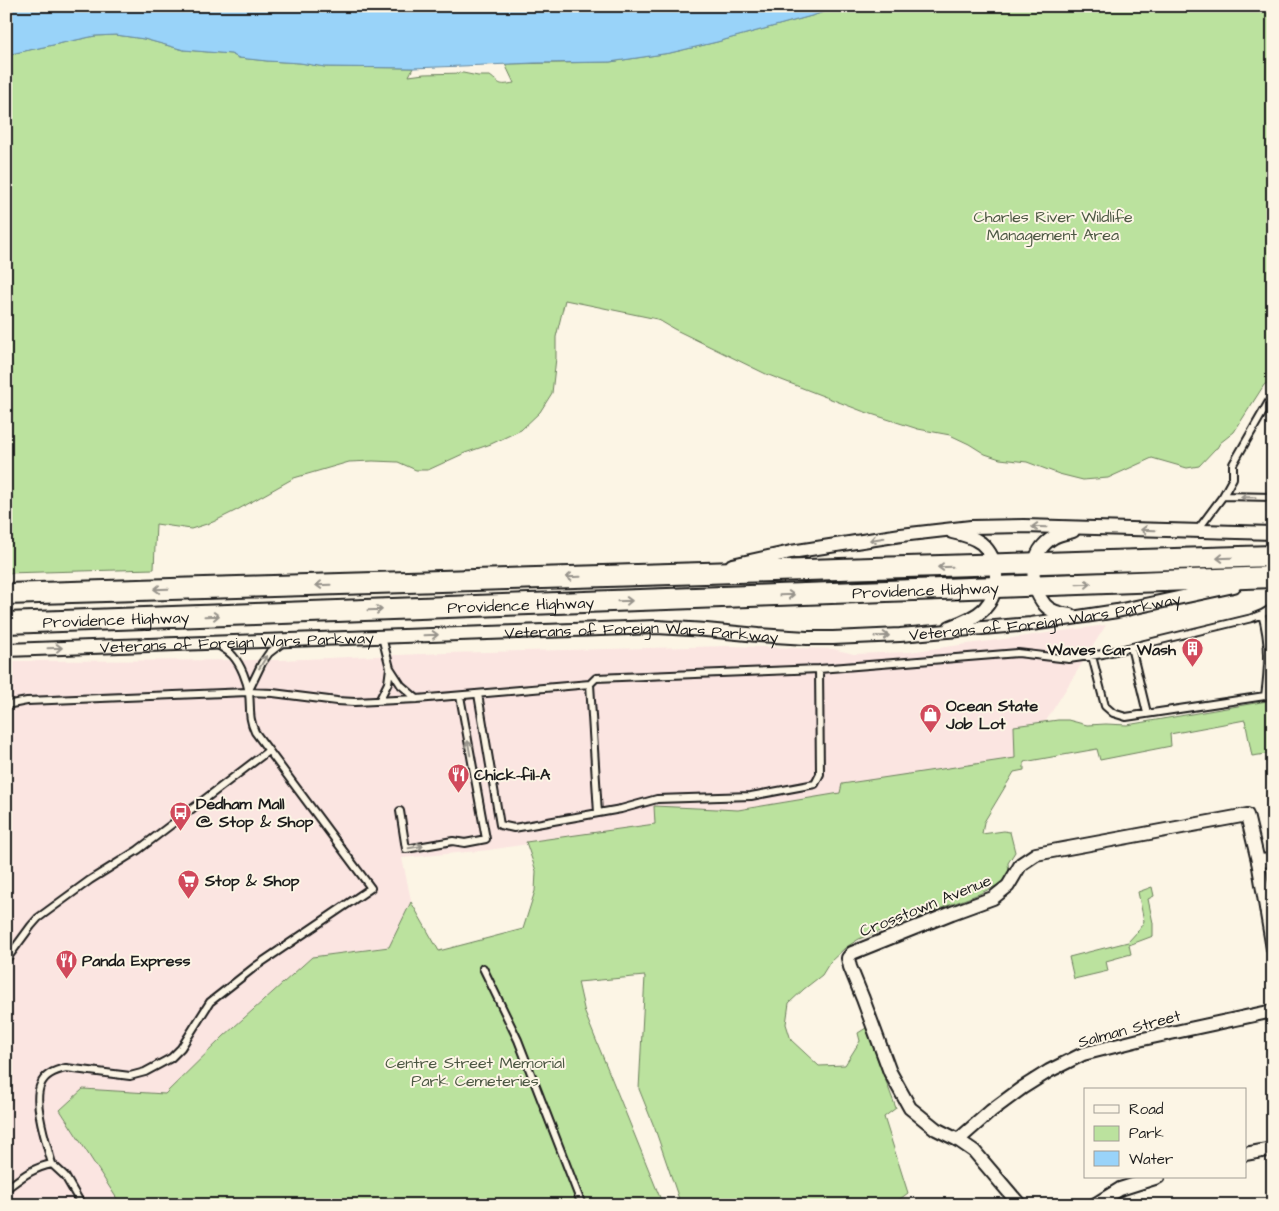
<svg xmlns="http://www.w3.org/2000/svg" width="1279" height="1211" font-family="'Architects Daughter',sans-serif">
<style>
.built{fill:#fbe5e1}
.green{fill:#bbe29e;stroke:#6c7f5d}
.water{fill:#99d3f9;stroke:#678aa1}
.lines{fill:none;stroke-linecap:round;stroke-linejoin:round}
.service-casing{stroke:#1c1c1c;stroke-width:10}
.minor-casing{stroke:#1c1c1c;stroke-width:16}
.trunk-casing{stroke:#1c1c1c;stroke-width:24}
.service{stroke:#fcf5e5;stroke-width:6}
.minor{stroke:#fcf5e5;stroke-width:12}
.trunk{stroke:#fcf5e5;stroke-width:20}
.oneway{stroke:#97938b}
.labels{text-anchor:middle;stroke-width:4;stroke-linejoin:round;paint-order:stroke}
.park-label{font-size:16px;fill:#4c5743;stroke:#fcf5e5}
.street-label{font-size:16px;fill:#1c1c1c;stroke:#fcf5e5}
.poi-label{font-size:16px;font-weight:bold;fill:#1c1c1c;stroke:#fcf5e5;text-anchor:start}
</style>
<rect width="100%" height="100%" fill="#fcf5e5"/>
<filter id="ink" filterUnits="userSpaceOnUse"><feTurbulence type="fractalNoise" baseFrequency=".02" numOctaves="2"/><feDisplacementMap in="SourceGraphic" scale="10" xChannelSelector="R" yChannelSelector="G"/><feConvolveMatrix kernelMatrix="1 2 1 2 8 2 1 2 1" color-interpolation-filters="sRGB"/></filter>
<g filter="url(#ink)">
<path class="built" d="M1106 625 1024 756 840 793 738 810 654 806 655 824 489 850 402 858 420 942 312 957 224 1036 165 1094 83 1089 60 1110 121 1205H6V661L280 660 445 653 731 646 833 649 854 654 909 652Z"/>
<path class="green" d="M840 6H1273V379L1264 385 1234 432 1220 443 1217 448 1215 449 1199 466 1187 468 1152 458 1108 478 1083 480 1059 474 1027 462 1000 459 985 454 969 444 950 435 918 429 862 411 766 374 674 329 657 319 565 300 556 337V358L552 393 540 412 521 430 491 444 465 453 428 470H416L398 462 373 461 349 462 294 478 237 510 213 522 191 529 156 524 154 569 6 573V55L95 36 116 35 144 39 184 50 231 54 239 58 267 61 300 63 325 67 413 68 409 76 424 74 463 73 478 76H490C501 84 498 86 514 83L505 64 610 62 670 53 717 42 815 15Z
M1273 700V753L1252 756 1245 720 1170 734 1171 746 1100 760 1097 749 1024 762V770L1014 772 984 822 982 834 1004 831 1010 832 1015 852 1008 863 1009 873 1000 884 979 894 859 939 845 948 830 962 822 975 804 989 789 1003 786 1024 791 1040 819 1066 845 1065 860 1041 858 1033 866 1028 896 1108 884 1117 908 1193 892 1205H681L655 1129 639 1089 645 976 578 982 585 1013 663 1205H121L60 1110 83 1089 165 1094 224 1036 312 957 389 947 411 902 439 951 523 929 535 891 536 871 526 842 655 824 654 806 738 810 840 793 842 784 1015 758 1014 726 1058 720H1068L1087 725 1106 724 1127 725Z
M1152 887 1154 896 1148 899 1153 923V936L1129 945 1131 954 1106 961 1108 971 1074 979 1069 957 1128 942 1138 931 1144 921 1138 892Z"/>
<path class="water" d="M6 6H840L815 15 717 42 670 53 610 62 535 63 413 68 325 67 300 63 267 61 239 58 231 54 184 50 144 39 116 35 95 36 6 55Z"/>
<g class="lines">
<defs>
<path id="service" d="M1223 496 1273 497
M1197 531 1223 496 1233 478V464L1271 398
M382 637 390 668 401 685 417 699
M1131 647 1147 713
M1092 656 1105 706 1113 713 1126 717 1265 696C1269 667 1270 642 1262 614
M248 692 262 663 269 653 282 643
M478 694 500 825 514 828 621 809 657 799 751 796 815 784 820 774 819 669
M379 701 388 683 390 668
M6 705 27 701 248 692 273 693 337 701 355 702 417 699 590 684
M400 811 406 849 453 841 465 843 486 839 460 696
M598 813 590 684 596 678 819 669 1018 653 1069 659 1103 654 1252 618 1262 614 1272 608 1273 603
M6 960 31 926 38 918 90 880 138 850 268 751
M483 968 518 1040 582 1205
M52 1164C47 1145 32 1101 41 1084 45 1074 56 1070 66 1068L130 1076 145 1072 171 1058 181 1048 210 1002 256 966 371 888 255 732C248 717 251 709 249 693 247 681 241 665 233 656 229 651 222 648 217 644
M6 1189C22 1177 32 1168 52 1164L65 1176 80 1202V1205"/>
<g id="minor">
<path d="M732 565 791 552 901 535 971 527 1024 526 1273 533"/>
<path d="M1070 615C1061 614 1051 612 1045 605 1028 585 1029 551 1054 537 1060 534 1066 533 1073 531"/>
<path d="M950 627C961 623 975 618 984 609 1001 591 1000 559 981 543 973 537 962 534 952 532"/>
<path id="s1" d="M6 650 657 627 706 630 758 635 807 638H833L900 635 1031 624 1059 620 1117 611 1234 586"/>
<path d="M1258 861 1273 860"/>
<path d="M958 1140 991 1111 1022 1088 1049 1071 1083 1054 1143 1039 1273 1011"/>
<path d="M1245 1154 1273 1149"/>
<path d="M1020 1205 974 1151 958 1140 936 1129 910 1108 890 1072 863 999 850 967 848 958 852 953 952 913 993 898 1008 886 1021 864 1036 854 1247 815 1258 861 1273 949"/>
<path d="M1094 1205 1120 1189 1158 1177"/>
</g>
<g id="trunk">
<path d="M6 594 1273 556"/>
<path id="s2" d="M6 623 1273 577"/>
</g>
</defs>
<use href="#service" class="service-casing"/>
<use href="#minor" class="minor-casing"/>
<use href="#trunk" class="trunk-casing"/>
<use href="#service" class="service"/>
<use href="#minor" class="minor"/>
<use href="#trunk" class="trunk"/>
</g>
<defs><path id="oneway-shaft" d="M-6 0H5M1.5-3L5.5 0L1.5 3" fill="none" stroke-width="1.6" stroke-linecap="round" stroke-linejoin="round" transform="scale(1.25)"/></defs>
<g class="oneway">
<use href="#oneway-shaft" transform="translate(1248 497) rotate(-179)"/>
<use href="#oneway-shaft" transform="translate(1039 527) rotate(-178)"/>
<use href="#oneway-shaft" transform="translate(1148 530) rotate(-178)"/>
<use href="#oneway-shaft" transform="translate(877 539) rotate(171)"/>
<use href="#oneway-shaft" transform="translate(1224 558) rotate(178)"/>
<use href="#oneway-shaft" transform="translate(945 567) rotate(178)"/>
<use href="#oneway-shaft" transform="translate(573 577) rotate(178)"/>
<use href="#oneway-shaft" transform="translate(1084 584) rotate(-2)"/>
<use href="#oneway-shaft" transform="translate(323 585) rotate(178)"/>
<use href="#oneway-shaft" transform="translate(161 589) rotate(178)"/>
<use href="#oneway-shaft" transform="translate(787 595) rotate(-2)"/>
<use href="#oneway-shaft" transform="translate(625 601) rotate(-2)"/>
<use href="#oneway-shaft" transform="translate(375 610) rotate(-2)"/>
<use href="#oneway-shaft" transform="translate(212 616) rotate(-2)"/>
<use href="#oneway-shaft" transform="translate(431 635) rotate(-2)"/>
<use href="#oneway-shaft" transform="translate(882 636) rotate(-3)"/>
<use href="#oneway-shaft" transform="translate(55 648) rotate(-2)"/>
<use href="#oneway-shaft" transform="translate(263 662) rotate(-59)"/>
<use href="#oneway-shaft" transform="translate(469 748) rotate(-100)"/>
<use href="#oneway-shaft" transform="translate(416 847) rotate(-9)"/>
</g>
</g>
<defs>
<symbol id="building-pin" viewBox="-11 -11 22 30"><path d="M0 17L-7.5 6A9.5 9.5 0 1 1 7.5 6Z" fill="#d1495b" stroke="#fcf5e5"/><path d="M-4-6H4V6H1V3H-1V6H-4ZM-2.5-4.3h1.7v1.8h-1.7ZM.8-4.3h1.7v1.8H.8ZM-2.5-1h1.7V.8h-1.7ZM.8-1h1.7V.8H.8Z" fill="#fff"/></symbol>
<symbol id="shop-pin" viewBox="-11 -11 22 30"><path d="M0 17L-7.5 6A9.5 9.5 0 1 1 7.5 6Z" fill="#d1495b" stroke="#fcf5e5"/><path d="M-5-2.5h2.3a2.7 3.5 0 0 1 5.4 0H5L5.5 6h-11ZM-1.5-2.5h3a1.5 2.3 0 0 0-3 0Z" fill="#fff"/></symbol>
<symbol id="restaurant-pin" viewBox="-11 -11 22 30"><path d="M0 17L-7.5 6A9.5 9.5 0 1 1 7.5 6Z" fill="#d1495b" stroke="#fcf5e5"/><path d="M-5-6h1v4h1v-4h1v4h1v-4h1v5L-1.5 .5V6h-2V.5L-5-1ZM5-6V6H3V1.5H1.5Q1.5-4 5-6Z" fill="#fff"/></symbol>
<symbol id="bus-pin" viewBox="-11 -11 22 30"><path d="M0 17L-7.5 6A9.5 9.5 0 1 1 7.5 6Z" fill="#d1495b" stroke="#fcf5e5"/><path d="M-5-6H5V4H4V6H2V4H-2V6H-4V4H-5ZM-3.5-4V0h7V-4ZM-3.5 1.2v1.5H-2V1.2ZM2 1.2v1.5H3.5V1.2Z" fill="#fff"/></symbol>
<symbol id="supermarket-pin" viewBox="-11 -11 22 30"><path d="M0 17L-7.5 6A9.5 9.5 0 1 1 7.5 6Z" fill="#d1495b" stroke="#fcf5e5"/><path d="M-6-5.5h2.5l.6 2H6L4.5 2H-2.5L-4.4-4H-6ZM-1.5 3.2a1.3 1.3 0 1 0 .1 0ZM3 3.2a1.3 1.3 0 1 0 .1 0Z" fill="#fff"/></symbol>
</defs>
<g fill-rule="evenodd">
<use href="#building-pin" x="1180" y="636" width="25" height="34"/>
<use href="#shop-pin" x="918" y="702" width="25" height="34"/>
<use href="#restaurant-pin" x="446" y="762" width="25" height="34"/>
<use href="#bus-pin" x="168" y="800" width="25" height="34"/>
<use href="#supermarket-pin" x="176" y="868" width="25" height="34"/>
<use href="#restaurant-pin" x="54" y="948" width="25" height="34"/>
</g>
<g class="labels">
<g class="park-label">
<text x="1053" y="222">Charles River Wildlife<tspan x="1053" dy="18">Management Area</tspan></text>
<text x="475" y="1068">Centre Street Memorial<tspan x="475" dy="18">Park Cemeteries</tspan></text>
</g>
<g class="street-label">
<text dy="6" stroke="none"><textPath href="#s2" startOffset="920">Providence Highway</textPath></text>
<text dy="6" stroke="none"><textPath href="#s2" startOffset="515">Providence Highway</textPath></text>
<text dy="6" stroke="none"><textPath href="#s1" startOffset="1041">Veterans of Foreign Wars Parkway</textPath></text>
<text dy="6" stroke="none"><textPath href="#s2" startOffset="110">Providence Highway</textPath></text>
<text dy="6" stroke="none"><textPath href="#s1" startOffset="636">Veterans of Foreign Wars Parkway</textPath></text>
<text dy="6" stroke="none"><textPath href="#s1" startOffset="231">Veterans of Foreign Wars Parkway</textPath></text>
<text transform="translate(925 905) rotate(-22)" y="6">Crosstown Avenue</text>
<text transform="translate(1129 1028) rotate(-15)" y="6">Salman Street</text>
</g>
<g class="poi-label">
<text x="1176" y="655" text-anchor="end">Waves Car Wash</text>
<text x="946" y="711">Ocean State<tspan x="946" dy="18">Job Lot</tspan></text>
<text x="474" y="780">Chick-fil-A</text>
<text x="196" y="809">Dedham Mall<tspan x="196" dy="18">@ Stop &amp; Shop</tspan></text>
<text x="205" y="886">Stop &amp; Shop</text>
<text x="82" y="966">Panda Express</text>
</g>
</g>
<rect width="1279" height="1211" fill="none" stroke="#fcf5e5" stroke-width="25"/>
<rect x="12" y="12" width="1254" height="1186" fill="none" stroke="#1c1c1c" stroke-width="2" filter="url(#ink)"/>
<rect x="1084" y="1088" width="162" height="90" fill="#fcf5e5" stroke="#a29e95"/>
<rect x="1094" y="1105" width="25" height="8" fill="#fcf5e5" stroke="#a29e95"/>
<text x="1129" y="1114" font-size="15" fill="#1c1c1c">Road</text>
<rect x="1094" y="1126" width="25" height="15" fill="#bbe29e" stroke="#a29e95"/>
<text x="1129" y="1138" font-size="15" fill="#1c1c1c">Park</text>
<rect x="1094" y="1151" width="25" height="15" fill="#99d3f9" stroke="#a29e95"/>
<text x="1129" y="1164" font-size="15" fill="#1c1c1c">Water</text>
</svg>
